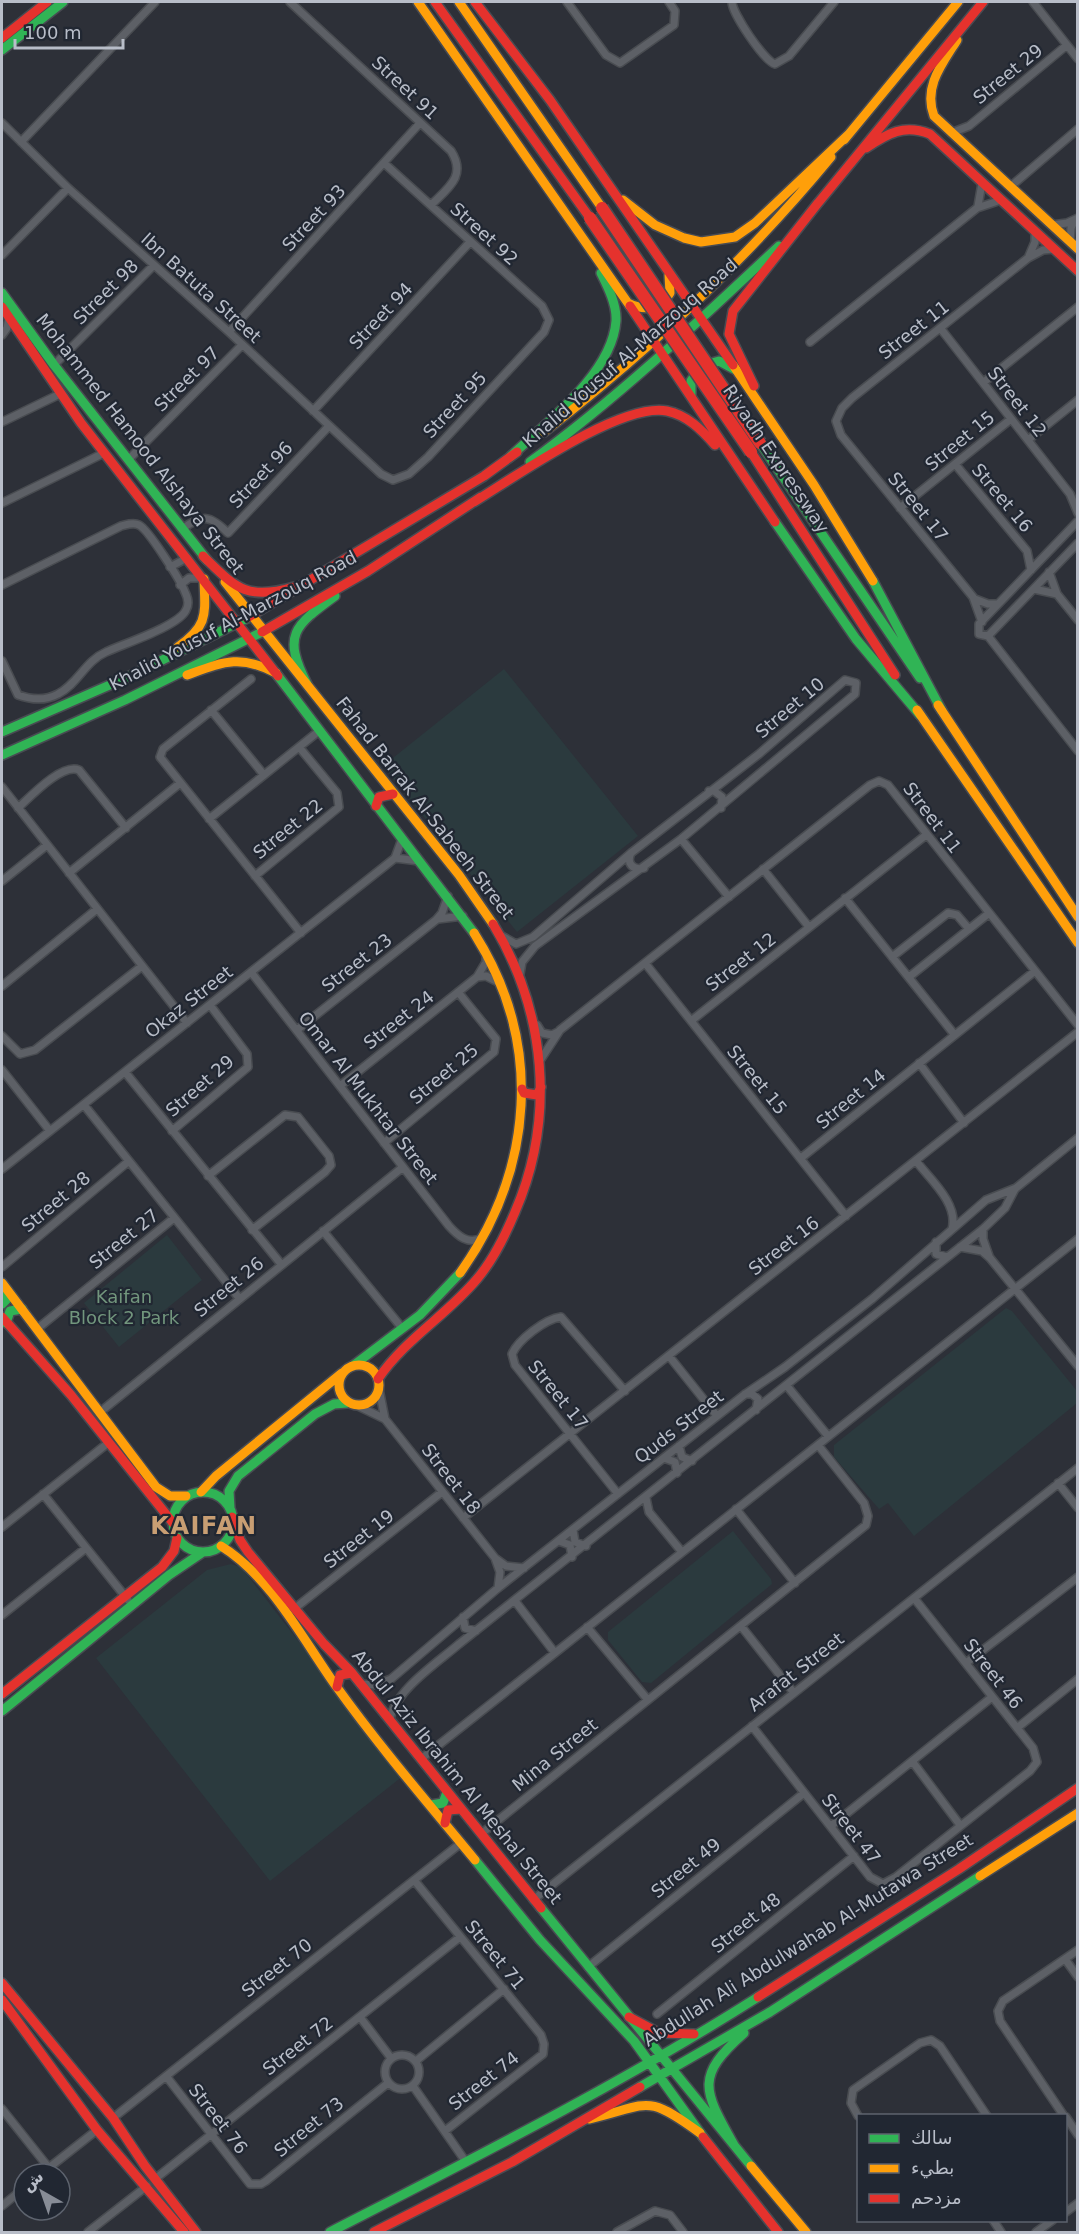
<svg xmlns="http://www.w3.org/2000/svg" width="1079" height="2234" font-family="'DejaVu Sans','Noto Sans Arabic',sans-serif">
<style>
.green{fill:#2b3a3e}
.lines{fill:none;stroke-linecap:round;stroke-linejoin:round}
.street-casing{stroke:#494c51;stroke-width:10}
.fast-casing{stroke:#484b52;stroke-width:12}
.slow-casing{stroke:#484b52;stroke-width:12}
.jam-casing{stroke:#484b52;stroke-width:12}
.street{stroke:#5d6066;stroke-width:7}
.fast{stroke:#30b455;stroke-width:9}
.slow{stroke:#ff9f0a;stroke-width:9}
.jam{stroke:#e5322d;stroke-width:9}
.jam-bridge-casing{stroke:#4a4d53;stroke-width:15;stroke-linecap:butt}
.jam-bridge{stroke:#e5322d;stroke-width:12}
.labels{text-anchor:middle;stroke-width:4.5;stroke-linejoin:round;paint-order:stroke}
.street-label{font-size:18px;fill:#b8bdc8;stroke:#212732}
.park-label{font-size:18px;fill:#72967d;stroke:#212732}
.district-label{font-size:24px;font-weight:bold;letter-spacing:1.5px;fill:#c89e73;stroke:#212732}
</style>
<rect width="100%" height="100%" fill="#2d3038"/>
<path class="green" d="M504 669 638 836 517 932 383 766Z
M167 1235 202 1280 119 1347 84 1303Z
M1006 1308 1012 1311 1077 1391V1403L914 1536 888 1503 879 1509 834 1457V1445Z
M733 1531 771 1579 772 1584 651 1683 642 1682 608 1640V1632Z
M231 1564 241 1567 403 1776 270 1881 96 1658 207 1570Z"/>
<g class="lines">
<defs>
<path id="street" d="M290 2 451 151C467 176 448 188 431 205
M567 2 606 55 620 63 674 25 675 11 669 2
M732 2C732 13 764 61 775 64L789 56 834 2
M1033 2 1078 59
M2 123 68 188 229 332 381 474 393 480 409 474 428 457 544 332 549 320 542 306 384 163
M951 133 969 126 1067 45
M21 142 155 2
M1010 187 1078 129
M978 206 982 183
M1052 225 1067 223 1078 218
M1070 242 1071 228 1075 220
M2 255 68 188
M1029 256 1035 242V232
M941 329 1070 494 1078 513
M229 332 420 123
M2 335 7 328 9 318
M810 342 977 208 1001 200
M54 365 153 266
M984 382 1078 307
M313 411 470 242
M2 422 60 394
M1028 440 1078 400
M128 460 242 345
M955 464 1027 551 1031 570
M2 503 104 453
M900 508 1011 419
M182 529C203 514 210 515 228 533L329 426
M170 567 187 558
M1049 572 1057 594 1078 620
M2 585 121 526C126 525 133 522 139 525 148 529 181 581 185 592 188 598 189 605 186 610 179 626 123 644 106 652 85 661 78 684 58 694 45 701 32 700 18 695L2 661
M180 585 189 578H202
M1034 589 1057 594
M975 599 988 604H998
M982 622 973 597 841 435 836 421 842 408 852 398 1028 258 1043 250 1054 249
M988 636 979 634V624L1078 521
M988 636 1078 751
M988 636 1078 543
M251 679 163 749 160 757 301 933
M211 710 264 775
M2 787 187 1023
M709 791H714L722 797 721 808
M18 808C31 796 62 763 79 770L126 828
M209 819 319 731
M681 839 729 897
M631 853C626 863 633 871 644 868
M395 858 419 861
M763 869 809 927
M69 873 179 784
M255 876 339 807 337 793 299 747
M2 881 47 845
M845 898 954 1034
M438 919 463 916
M502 936 516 944 533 937 631 853 759 754 845 680 856 683 855 694 681 839 535 946 522 962 520 974
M892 957 948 913 957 915 969 929
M645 963 846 1216
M251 972 449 1226C458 1236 468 1245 482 1238
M477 977 486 976 500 983
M909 977 988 914
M2 986 97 909
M691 1021 926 835
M537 1025 542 1033 552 1035 558 1032
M297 1030 436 920 442 913 448 896
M2 1036 20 1054 35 1050 142 966
M541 1059 560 1030 870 785 879 781 888 785 1078 1025
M919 1063 964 1123
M2 1070 50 1131
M125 1072 281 1264
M340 1086 477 977 486 962V953
M84 1105 239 1298
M172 1131 248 1067 247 1054 210 1005
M384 1143 494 1052 496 1039 458 992
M801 1158 1035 971
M916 1161C930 1179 959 1204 952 1229
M2 1169 395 858 402 839
M208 1176 285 1115 298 1117 329 1156 331 1165 325 1172 252 1230
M983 1229V1239L989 1256
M323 1231 402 1328
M936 1242V1254L947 1257
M960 1247 982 1251 990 1258 1078 1366
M2 1267 129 1161
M37 1329 174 1218
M669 1356 717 1416
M787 1386 828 1436
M379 1389 385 1419
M745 1394H752L758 1399 756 1410
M358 1406 385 1419 495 1558 506 1566 524 1568
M99 1413 403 1167
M679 1446 682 1457 692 1461
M664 1458 675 1462 677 1473
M1058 1483 1078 1508
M43 1494 128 1600
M618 1494 515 1365 512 1354C518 1340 545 1319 561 1317L625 1391
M646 1498 649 1512 682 1552
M736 1509 795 1583
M463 1518 1078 1032
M2 1527 108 1443
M573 1530 575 1542 586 1546
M559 1541 570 1545 572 1557
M495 1558 500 1572 498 1588
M515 1601 555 1653
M294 1609 442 1492
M2 1615 86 1548
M463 1617 465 1628 476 1631
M741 1626 794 1693
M587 1627 648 1700
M966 1663 1078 1577
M360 1684 376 1685 391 1679 498 1588 744 1395 785 1367 872 1299 986 1200 1016 1188 1078 1138
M390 1720C394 1691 437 1663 459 1644L983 1229 1005 1208 1015 1189
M752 1726 870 1877 883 1884 896 1877 1030 1771 1037 1762 1033 1748 914 1598
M1017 1728 1078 1679
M421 1759 1078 1239
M912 1761 960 1825
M831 1826 992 1697
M481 1834 866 1525 868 1516 864 1503 818 1445
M414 1880 541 2035 544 2044 543 2054 445 2131
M533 1900 1078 1468
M1065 1959 1078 1977
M588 1967 804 1793
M657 2014 854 1856
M360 2017 391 2058
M385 2072a17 17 0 1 1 34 0a17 17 0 1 1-34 0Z
M416 2061 504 1989
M166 2076 250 2184H261L266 2181 388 2083
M413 2086 466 2162
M2 2109 49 2168
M858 2116 851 2103 853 2090 920 2043 931 2040 940 2046 987 2116
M1064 2116 1000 2021 998 2011 1003 2001 1078 1950
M1066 2117 1078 2135
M113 2118 461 1843
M41 2174 97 2130
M155 2179 460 1937
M2 2206 24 2188
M1066 2212 1078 2203
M993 2220 1001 2232
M88 2232 147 2186
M617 2232 655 2211 670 2215 683 2232
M1036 2232 1053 2220"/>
<path id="fast" d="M2 50 63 2
M2 293 54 365 207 560
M691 396V381L701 366 719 361 734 369
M760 443 920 678
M510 457C546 423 612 374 616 321 617 305 608 287 601 273
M530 462C619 397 699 321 779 246
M775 522 856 639 920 715
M873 581 942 711
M278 676 474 933
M307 684C282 635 294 626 335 596
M2 732 128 677 247 618
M2 755 125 700 262 632
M2 1304 7 1299V1290
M6 1323 10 1311 22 1309
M354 1365 420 1315 460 1273
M173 1522a30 30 0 1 1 60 0a30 30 0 1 1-60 0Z
M230 1508 229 1491 238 1476 315 1414 334 1404 347 1403
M2 1711 169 1575 203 1552
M431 1805 443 1803 447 1792
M475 1860 540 1940 634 2041 703 2137
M541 1908 751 2166
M640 2087 770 2012 980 1876
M734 2145C704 2091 694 2077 744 2033
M330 2232C474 2158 621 2084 758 1997"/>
<path id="slow" d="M418 2 630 306
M459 2 602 208
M957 40C942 64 923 87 934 116L1078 249
M844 140 958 2
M623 200 655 225 684 238 701 242 735 237 755 223 849 134
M628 303C644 311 661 310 670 293L669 275
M733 365 814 485 873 581
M544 432C650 350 746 260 831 157
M225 582 459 875 493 924
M178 647C209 625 205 614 204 579
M187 675C223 662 240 654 276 673
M938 705 1078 917
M917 710 1078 943
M460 1273C534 1169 544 1043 474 933
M2 1283 156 1487 170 1496H186
M339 1385a20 20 0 1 1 40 0a20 20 0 1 1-40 0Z
M201 1492 216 1476 342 1373
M221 1546C271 1577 302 1638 336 1686 379 1746 428 1803 475 1860
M980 1876 1078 1813
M589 2119C650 2105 644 2092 700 2133
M751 2166 806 2232"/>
<path id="jam" d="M435 2 590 218
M475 2 550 100 733 365
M2 38 47 2
M866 148C888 133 904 124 930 134L1078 271
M814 208 983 2
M630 306 775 522
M2 307 81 423 278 676
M754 386 729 334 733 311 818 203
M751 452 895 675
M474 502C515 477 621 402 667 411 687 415 702 430 715 445
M203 556C236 588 246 601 294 587
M247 618 484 476 517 452
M262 632 368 571 481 497
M376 806 379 797 393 794
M522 1089 524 1093 537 1095 541 1087
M2 1317 71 1395 173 1523
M378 1379C405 1339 447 1315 477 1279 494 1259 505 1236 515 1212 556 1117 546 1011 493 924
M232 1517 240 1540 248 1552 324 1644 352 1673 541 1908
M337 1687 340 1675 352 1673
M2 1694 162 1567 174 1551 177 1538
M445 1823 448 1810 461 1809
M2 1983 113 2118 145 2166 196 2232
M758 1997 959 1869 1078 1788
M2 2000 97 2130 184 2232
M629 2017 659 2033 694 2034
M703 2137 778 2232
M374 2232 512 2162 640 2087"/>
</defs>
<use href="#street" class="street-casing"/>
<use href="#fast" class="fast-casing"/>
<use href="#slow" class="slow-casing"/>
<use href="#jam" class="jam-casing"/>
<use href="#street" class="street"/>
<use href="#fast" class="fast"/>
<use href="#slow" class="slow"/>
<use href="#jam" class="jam"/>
<defs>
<path id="jam-bridge" d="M602 208 760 443
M590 218 751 452"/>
</defs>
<use href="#jam-bridge" class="jam-bridge-casing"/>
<use href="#jam-bridge" class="jam-bridge"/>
</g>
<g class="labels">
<g class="street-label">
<text transform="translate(1008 74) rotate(-39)" y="6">Street 29</text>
<text transform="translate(405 88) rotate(43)" y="6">Street 91</text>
<text transform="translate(314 218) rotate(-47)" y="6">Street 93</text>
<text transform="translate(484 234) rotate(42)" y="6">Street 92</text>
<text transform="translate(201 288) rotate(42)" y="6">Ibn Batuta Street</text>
<text transform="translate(106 292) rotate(-45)" y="6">Street 98</text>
<text transform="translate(381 316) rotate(-47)" y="6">Street 94</text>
<text transform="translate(914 330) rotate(-38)" y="6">Street 11</text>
<text transform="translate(630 353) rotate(-41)" y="6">Khalid Yousuf Al-Marzouq Road</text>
<text transform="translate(187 379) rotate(-45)" y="6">Street 97</text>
<text transform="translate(1017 402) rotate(52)" y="6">Street 12</text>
<text transform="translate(455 405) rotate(-47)" y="6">Street 95</text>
<text transform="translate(960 441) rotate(-39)" y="6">Street 15</text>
<text transform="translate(140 444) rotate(52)" y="6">Mohammed Hamood Alshaya Street</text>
<text transform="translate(776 459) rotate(56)" y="6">Riyadh Expressway</text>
<text transform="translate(261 475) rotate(-47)" y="6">Street 96</text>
<text transform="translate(1002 498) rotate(50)" y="6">Street 16</text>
<text transform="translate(918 507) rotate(51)" y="6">Street 17</text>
<text transform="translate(233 621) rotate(-28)" y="6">Khalid Yousuf Al-Marzouq Road</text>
<text transform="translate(790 708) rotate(-40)" y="6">Street 10</text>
<text transform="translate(425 808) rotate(52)" y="6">Fahad Barrak Al-Sabeeh Street</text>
<text transform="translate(932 818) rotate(53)" y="6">Street 11</text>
<text transform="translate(288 829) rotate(-39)" y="6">Street 22</text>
<text transform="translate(741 962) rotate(-38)" y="6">Street 12</text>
<text transform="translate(357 963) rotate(-38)" y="6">Street 23</text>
<text transform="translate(189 1002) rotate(-38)" y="6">Okaz Street</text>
<text transform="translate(399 1020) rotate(-38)" y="6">Street 24</text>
<text transform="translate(444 1074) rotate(-40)" y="6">Street 25</text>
<text transform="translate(757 1080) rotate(51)" y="6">Street 15</text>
<text transform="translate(200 1086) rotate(-41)" y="6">Street 29</text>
<text transform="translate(368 1098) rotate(52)" y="6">Omar Al Mukhtar Street</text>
<text transform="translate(851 1099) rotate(-39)" y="6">Street 14</text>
<text transform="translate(56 1202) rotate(-40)" y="6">Street 28</text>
<text transform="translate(124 1239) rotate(-39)" y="6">Street 27</text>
<text transform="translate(784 1246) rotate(-38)" y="6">Street 16</text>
<text transform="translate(229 1287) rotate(-39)" y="6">Street 26</text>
<text transform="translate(558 1395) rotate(51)" y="6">Street 17</text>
<text transform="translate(679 1427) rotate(-38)" y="6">Quds Street</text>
<text transform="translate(451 1479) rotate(52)" y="6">Street 18</text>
<text transform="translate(359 1539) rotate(-38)" y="6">Street 19</text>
<text transform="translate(796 1672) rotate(-38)" y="6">Arafat Street</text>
<text transform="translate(993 1674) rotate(52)" y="6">Street 46</text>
<text transform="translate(555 1755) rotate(-39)" y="6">Mina Street</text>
<text transform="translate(457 1777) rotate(51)" y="6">Abdul Aziz Ibrahim Al Meshal Street</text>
<text transform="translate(851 1829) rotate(52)" y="6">Street 47</text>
<text transform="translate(686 1868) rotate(-39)" y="6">Street 49</text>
<text transform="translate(746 1923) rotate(-39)" y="6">Street 48</text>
<text transform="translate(808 1940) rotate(-32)" y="6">Abdullah Ali Abdulwahab Al-Mutawa Street</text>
<text transform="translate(495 1955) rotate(51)" y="6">Street 71</text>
<text transform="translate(277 1968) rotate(-38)" y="6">Street 70</text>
<text transform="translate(298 2046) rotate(-38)" y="6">Street 72</text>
<text transform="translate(484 2081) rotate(-38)" y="6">Street 74</text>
<text transform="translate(218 2119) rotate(52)" y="6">Street 76</text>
<text transform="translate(309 2127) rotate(-39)" y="6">Street 73</text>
</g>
<g class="park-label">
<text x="124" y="1303">Kaifan<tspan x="124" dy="21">Block 2 Park</tspan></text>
</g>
<g class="district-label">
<text x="204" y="1534">KAIFAN</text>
</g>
</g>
<rect width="1079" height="2234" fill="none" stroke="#b8bdc8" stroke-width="6"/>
<rect x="857" y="2114" width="210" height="108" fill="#212732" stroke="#5d636e" stroke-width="1.5"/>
<rect x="869" y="2134" width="30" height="9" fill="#30b455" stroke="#5d636e" stroke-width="1.5"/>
<text x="911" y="2144" font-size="18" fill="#b8bdc8">سالك</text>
<rect x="869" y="2164" width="30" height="9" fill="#ff9f0a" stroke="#5d636e" stroke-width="1.5"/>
<text x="911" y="2174" font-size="18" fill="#b8bdc8">بطيء</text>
<rect x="869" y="2194" width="30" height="9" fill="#e5322d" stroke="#5d636e" stroke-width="1.5"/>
<text x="911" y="2204" font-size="18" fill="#b8bdc8">مزدحم</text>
<g transform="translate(42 2192) rotate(320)"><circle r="28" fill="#212732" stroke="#5d636e" stroke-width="1.5"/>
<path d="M0-4.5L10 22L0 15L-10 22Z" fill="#878c96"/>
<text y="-9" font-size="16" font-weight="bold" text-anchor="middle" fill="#b8bdc8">ش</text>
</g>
<path d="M15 39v9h108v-9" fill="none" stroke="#b8bdc8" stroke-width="3"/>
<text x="24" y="39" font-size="18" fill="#b8bdc8" stroke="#212732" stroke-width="4.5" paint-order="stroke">100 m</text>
</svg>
